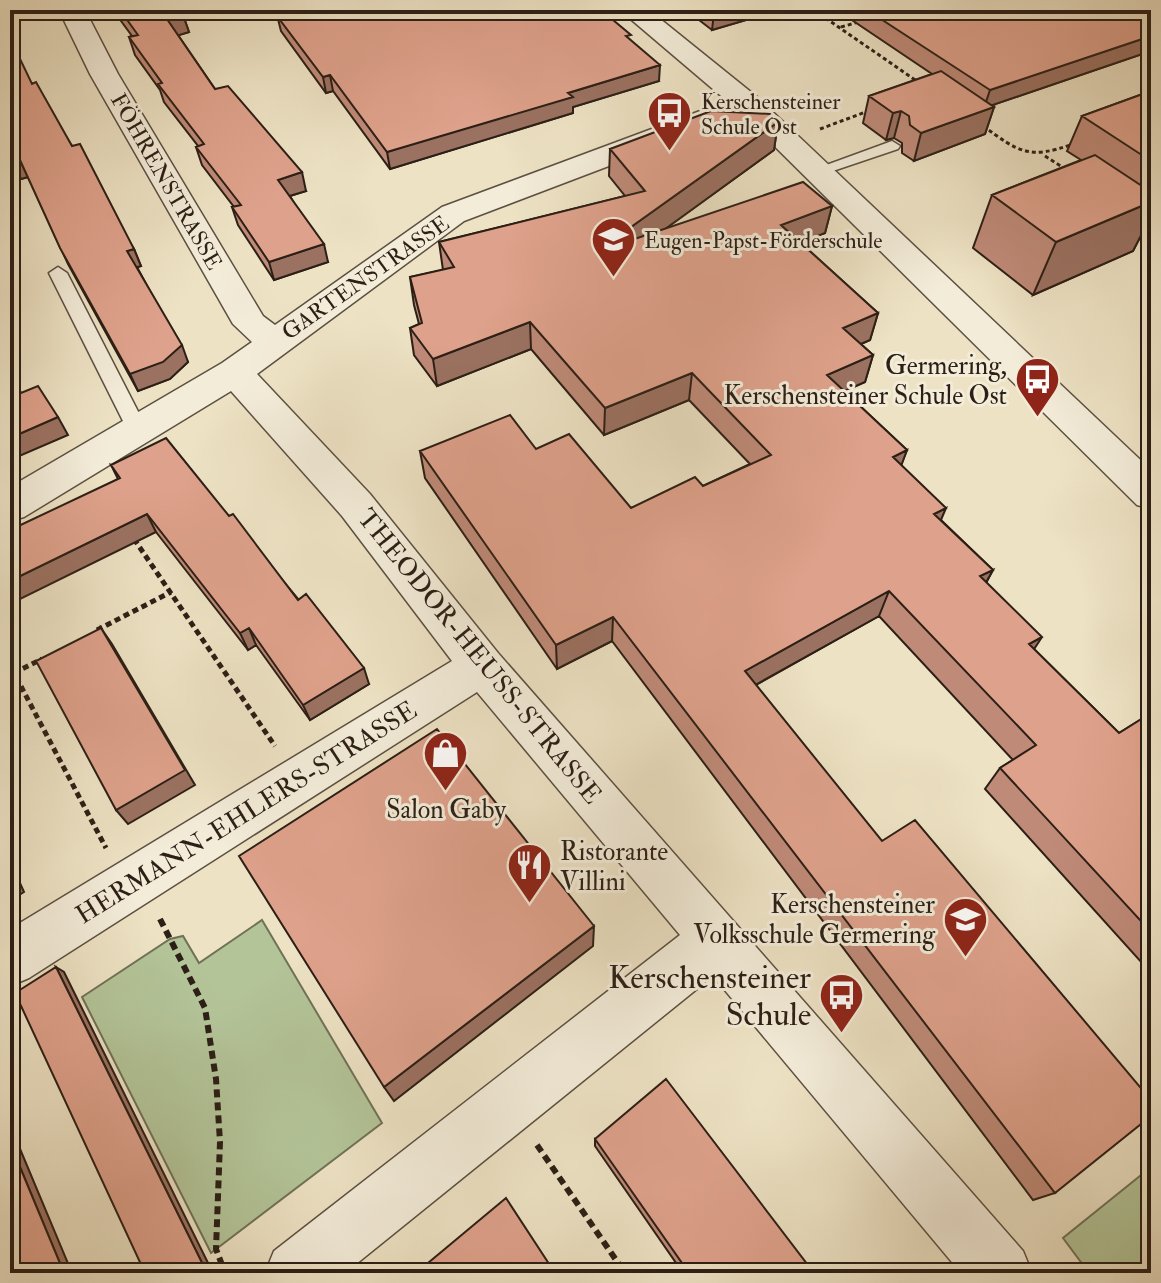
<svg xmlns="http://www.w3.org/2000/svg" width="1161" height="1283" font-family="'IM FELL Double Pica',serif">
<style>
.green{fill:#b3c498;stroke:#707257;stroke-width:2}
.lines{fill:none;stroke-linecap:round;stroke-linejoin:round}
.lane-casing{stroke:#5c5042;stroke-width:3}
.street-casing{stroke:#5c5042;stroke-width:3}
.path-far2{stroke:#2c1f16;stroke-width:3;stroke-dasharray:4 3;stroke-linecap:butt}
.path-far1{stroke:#2c1f16;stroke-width:5;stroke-dasharray:6 4;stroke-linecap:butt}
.path{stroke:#2c1f16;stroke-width:6;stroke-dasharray:8 5;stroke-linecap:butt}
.lane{fill:#f3ecd9;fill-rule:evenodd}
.street{fill:#f3ecd9;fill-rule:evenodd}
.wall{fill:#bf8a78;stroke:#2c1f16;stroke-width:2}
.shaded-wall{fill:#9b7161;stroke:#2c1f16;stroke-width:2}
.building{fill:#dea18b;stroke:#2c1f16;stroke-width:2}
.labels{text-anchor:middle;stroke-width:6;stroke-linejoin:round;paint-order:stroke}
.far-poi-label{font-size:22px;fill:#2c1f16;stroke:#f3ecd9;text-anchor:start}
.far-street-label{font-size:22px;fill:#2c1f16;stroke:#f3ecd9}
.poi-label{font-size:26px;fill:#2c1f16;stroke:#f3ecd9;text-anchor:end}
.street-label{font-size:26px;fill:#2c1f16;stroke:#f3ecd9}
.near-poi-label{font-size:32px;fill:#2c1f16;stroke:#f3ecd9;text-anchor:end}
</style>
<rect width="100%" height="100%" fill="#ede2c4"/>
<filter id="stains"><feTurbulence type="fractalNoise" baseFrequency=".0025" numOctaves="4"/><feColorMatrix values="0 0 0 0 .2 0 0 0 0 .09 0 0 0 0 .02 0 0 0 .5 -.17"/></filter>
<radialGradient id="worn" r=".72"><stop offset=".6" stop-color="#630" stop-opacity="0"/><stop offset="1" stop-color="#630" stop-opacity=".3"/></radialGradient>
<path class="green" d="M262 920 382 1123 211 1253 82 997 170 939 183 936 199 963Z
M1151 1167V1273H1089L1063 1238Z"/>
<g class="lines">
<defs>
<path id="lane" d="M892 141 900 146 898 149 818 176 810 171Z
M58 267 67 273 148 431 145 436 138 438 128 431 49 273Z"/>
<path id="street" d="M59 10H85L118 74 263 316 275 325 442 207 727 101 620 10H649L757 97 1151 470V509L1137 505 743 115 464 221 257 374 370 494 498 653 1023 1251 1032 1273H961L713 976 345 1273H265L274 1251 680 935 477 692 29 978 10 986V929L452 661 342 516 231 391 24 517 10 521V487L222 363 252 342 233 324 90 74Z"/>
</defs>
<use href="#lane" class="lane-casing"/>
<use href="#street" class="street-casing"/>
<path class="path-far2" d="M814 10 918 82
M841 27 862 21
M983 126C1019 152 1029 160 1073 144
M820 129 871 110
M1045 156 1067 170"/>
<path class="path-far1" d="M134 539 275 746
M97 630 171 592
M14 673 42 659
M10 676 14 673 106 848"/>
<path class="path" d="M160 919 205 1008 216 1079 220 1142 216 1249 225 1273
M537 1145 625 1273"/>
<use href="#lane" class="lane"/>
<use href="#street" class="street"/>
</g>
<path class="wall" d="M113 10H179L183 15 189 32 178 35 215 89 306 191 290 196 328 262 274 280 238 225 232 207H234L202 165 196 147 198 146 164 102 160 90 135 55 129 37 132 36Z
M273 10H601L630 40 659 81 573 107V113L390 169 333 91 326 93 281 31 277 15Z
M686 10H780L712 30Z
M837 10H1151V51L992 105 994 107 985 134 914 161 902 153V143L894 138 886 140 863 123 869 96 932 74Z
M32 84 72 146 134 249 141 266 137 267 188 362 170 379 138 391 68 264 28 177 21 179 10 157Z
M1151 91V190L1149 191 1151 192V216L1133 251 1033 295 973 248 992 195 1081 160 1067 151 1082 116Z
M778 122 774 150 666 228 832 206 825 233 801 243 878 313 870 340 861 344 873 355 865 382 844 391 907 450 901 465 941 520 993 570 986 583 1034 649 1119 733 1151 713V973L985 789 1000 768 1013 760 879 616 756 685 1055 1193 1033 1200 612 641 557 669 425 478 420 451 536 449 631 508 703 486 750 464 689 400 604 435 531 349 437 386 414 355 410 328 419 324 414 305 410 277 443 270 439 242 625 196 609 176 610 149Z
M111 465 229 516 369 684 310 720 256 645 248 650 156 532 118 479Z
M595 1139 814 1273H683L595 1146Z"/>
<path class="shaded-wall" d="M724 10H780L712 30 714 13Z
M183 15 189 32 173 37 167 19Z
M1151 36V51L984 108 990 90Z
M660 65 659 81 573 107V113L390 169 387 152 568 93Z
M330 75 333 91 326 93 323 77Z
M994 107 985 134 914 161 921 133Z
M901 111 894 138 886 140 893 113Z
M778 122 774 150 595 280 596 252Z
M20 160 28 177 21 179 13 162Z
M1151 163V190L1135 197Z
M302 172 306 191 283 198 278 180Z
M1151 202V216L1133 251 1033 295 1056 242Z
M832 206 825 233 776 253 781 225Z
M324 244 328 262 274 280 269 262Z
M134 249 141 266 134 268 127 251Z
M878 313 870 340 836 355 843 328Z
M530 322 531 349 437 386 433 359Z
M182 345 188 362 170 379 138 391 130 374Z
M873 355 865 382 820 402 827 375Z
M692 373 689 400 604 435 605 408Z
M58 417 68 435 10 460V438Z
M907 450 897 477 893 457Z
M946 508 935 534 934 514Z
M147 514 156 532 10 604V581Z
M993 570 979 595 980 576Z
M889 591 879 616 739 694 745 671Z
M613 617 612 641 557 669 556 645Z
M101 628 112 644 195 785 128 824 116 810Z
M249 628 256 645 248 650 240 633Z
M1042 637 1027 660 1029 644Z
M364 668 369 684 310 720 303 705Z
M10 861 24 892 10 901Z
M594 926 593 946 394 1101 384 1087Z
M56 967 64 972 213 1273H207Z
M10 1125 72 1273H64L10 1143Z"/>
<path class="building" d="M120 10H179L183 15 167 19 215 89 228 86 302 172 278 180 324 244 269 262 232 207 241 205 196 147 204 144 158 84 162 83 129 37 138 35Z
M281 10H601L631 35 626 36 660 65 568 93 573 97 387 152 330 75 323 77 277 16 284 14Z
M867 10H1151V36L990 90Z
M10 38 32 84 36 82 72 146 80 144 134 249 127 251 182 345 163 362 130 374 60 248 20 160 13 162 10 156Z
M941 71 994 107 921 133 910 125 909 116 901 111 893 113 869 96Z
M1151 91V161L1082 116Z
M711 111 770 114 778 122 596 252 803 182 832 206 781 225 878 313 843 328 873 355 827 375 907 450 893 457 946 508 934 514 993 570 980 576 1042 637 1029 644 1119 733 1151 713V932L1000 768 1036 745 889 591 745 671 882 841 915 820 1151 1100V1116L1055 1193 613 617 556 645 420 451 510 415 536 449 569 434 631 508 695 477 703 486 771 455 692 373 605 408 530 322 433 359 410 328 422 323 410 277 454 267 439 242 645 191 610 149Z
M1095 155 1151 192V202L1056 242 992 195Z
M10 372 21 393 38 386 58 417 10 438Z
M166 438 229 516 233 514 298 600 306 594 364 668 303 705 249 628 240 633 147 514 10 581V530L120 478 111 465Z
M101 628 185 770 116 810 36 661Z
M437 729 594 926 384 1087 239 856Z
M56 967 207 1273H145L15 993Z
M666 1079 814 1273H689L595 1139Z
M10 1143 64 1273H10Z
M506 1198 555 1273H416Z"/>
<defs>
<symbol id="bus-pin" viewBox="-11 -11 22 30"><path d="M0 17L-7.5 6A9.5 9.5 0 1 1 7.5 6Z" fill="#8f2418" stroke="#f3ecd9"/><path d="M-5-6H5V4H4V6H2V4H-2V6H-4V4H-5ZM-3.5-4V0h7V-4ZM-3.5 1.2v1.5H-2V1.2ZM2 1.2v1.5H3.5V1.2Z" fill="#fff"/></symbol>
<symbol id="school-pin" viewBox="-11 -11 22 30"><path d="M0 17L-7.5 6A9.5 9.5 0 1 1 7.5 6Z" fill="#8f2418" stroke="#f3ecd9"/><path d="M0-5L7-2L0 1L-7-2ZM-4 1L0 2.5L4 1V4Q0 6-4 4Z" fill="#fff"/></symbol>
<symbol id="shop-pin" viewBox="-11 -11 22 30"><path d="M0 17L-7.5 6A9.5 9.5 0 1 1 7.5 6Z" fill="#8f2418" stroke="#f3ecd9"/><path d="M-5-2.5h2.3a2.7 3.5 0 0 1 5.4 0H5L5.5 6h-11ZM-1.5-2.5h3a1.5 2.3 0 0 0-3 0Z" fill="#fff"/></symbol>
<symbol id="restaurant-pin" viewBox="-11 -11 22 30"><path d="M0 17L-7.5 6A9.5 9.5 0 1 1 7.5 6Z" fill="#8f2418" stroke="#f3ecd9"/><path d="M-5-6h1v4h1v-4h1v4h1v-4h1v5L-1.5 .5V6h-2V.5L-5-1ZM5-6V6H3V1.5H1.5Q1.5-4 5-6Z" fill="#fff"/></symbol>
</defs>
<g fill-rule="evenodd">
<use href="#bus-pin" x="644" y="88" width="51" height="69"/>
<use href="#school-pin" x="588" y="214" width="51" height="69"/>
<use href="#bus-pin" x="1012" y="354" width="51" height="69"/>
<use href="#shop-pin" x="420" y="728" width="51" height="69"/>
<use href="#restaurant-pin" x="504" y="840" width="51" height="69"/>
<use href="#school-pin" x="940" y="894" width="51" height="69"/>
<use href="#bus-pin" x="816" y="970" width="51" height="69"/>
</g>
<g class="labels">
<g class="far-poi-label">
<text x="701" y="109">Kerschensteiner<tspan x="701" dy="25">Schule Ost</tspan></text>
<text x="644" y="248">Eugen-Papst-Förderschule</text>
</g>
<g class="far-street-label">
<text transform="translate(167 181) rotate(60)" y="8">FÖHRENSTRASSE</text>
<text transform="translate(365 277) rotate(-35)" y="8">GARTENSTRASSE</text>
</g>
<g class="poi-label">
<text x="1007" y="374">Germering,<tspan x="1007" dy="30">Kerschensteiner Schule Ost</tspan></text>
<text x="446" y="818" text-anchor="middle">Salon Gaby</text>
<text x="560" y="860" text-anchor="start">Ristorante<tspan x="560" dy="30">Villini</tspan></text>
<text x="935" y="913">Kerschensteiner<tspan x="935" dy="30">Volksschule Germering</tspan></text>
</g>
<g class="street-label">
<text transform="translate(480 656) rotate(51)" y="9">THEODOR-HEUSS-STRASSE</text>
<text transform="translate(246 812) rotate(-32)" y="9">HERMANN-EHLERS-STRASSE</text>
</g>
<g class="near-poi-label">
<text x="811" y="988">Kerschensteiner<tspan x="811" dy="37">Schule</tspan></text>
</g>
</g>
<rect width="1161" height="1283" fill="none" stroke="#ede2c4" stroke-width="40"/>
<rect x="12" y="12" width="1137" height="1259" fill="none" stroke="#2c1f16" stroke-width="4"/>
<rect x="20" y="20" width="1121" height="1243" fill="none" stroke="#2c1f16" stroke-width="2"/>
<rect width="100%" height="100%" filter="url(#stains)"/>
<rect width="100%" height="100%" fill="url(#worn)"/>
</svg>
